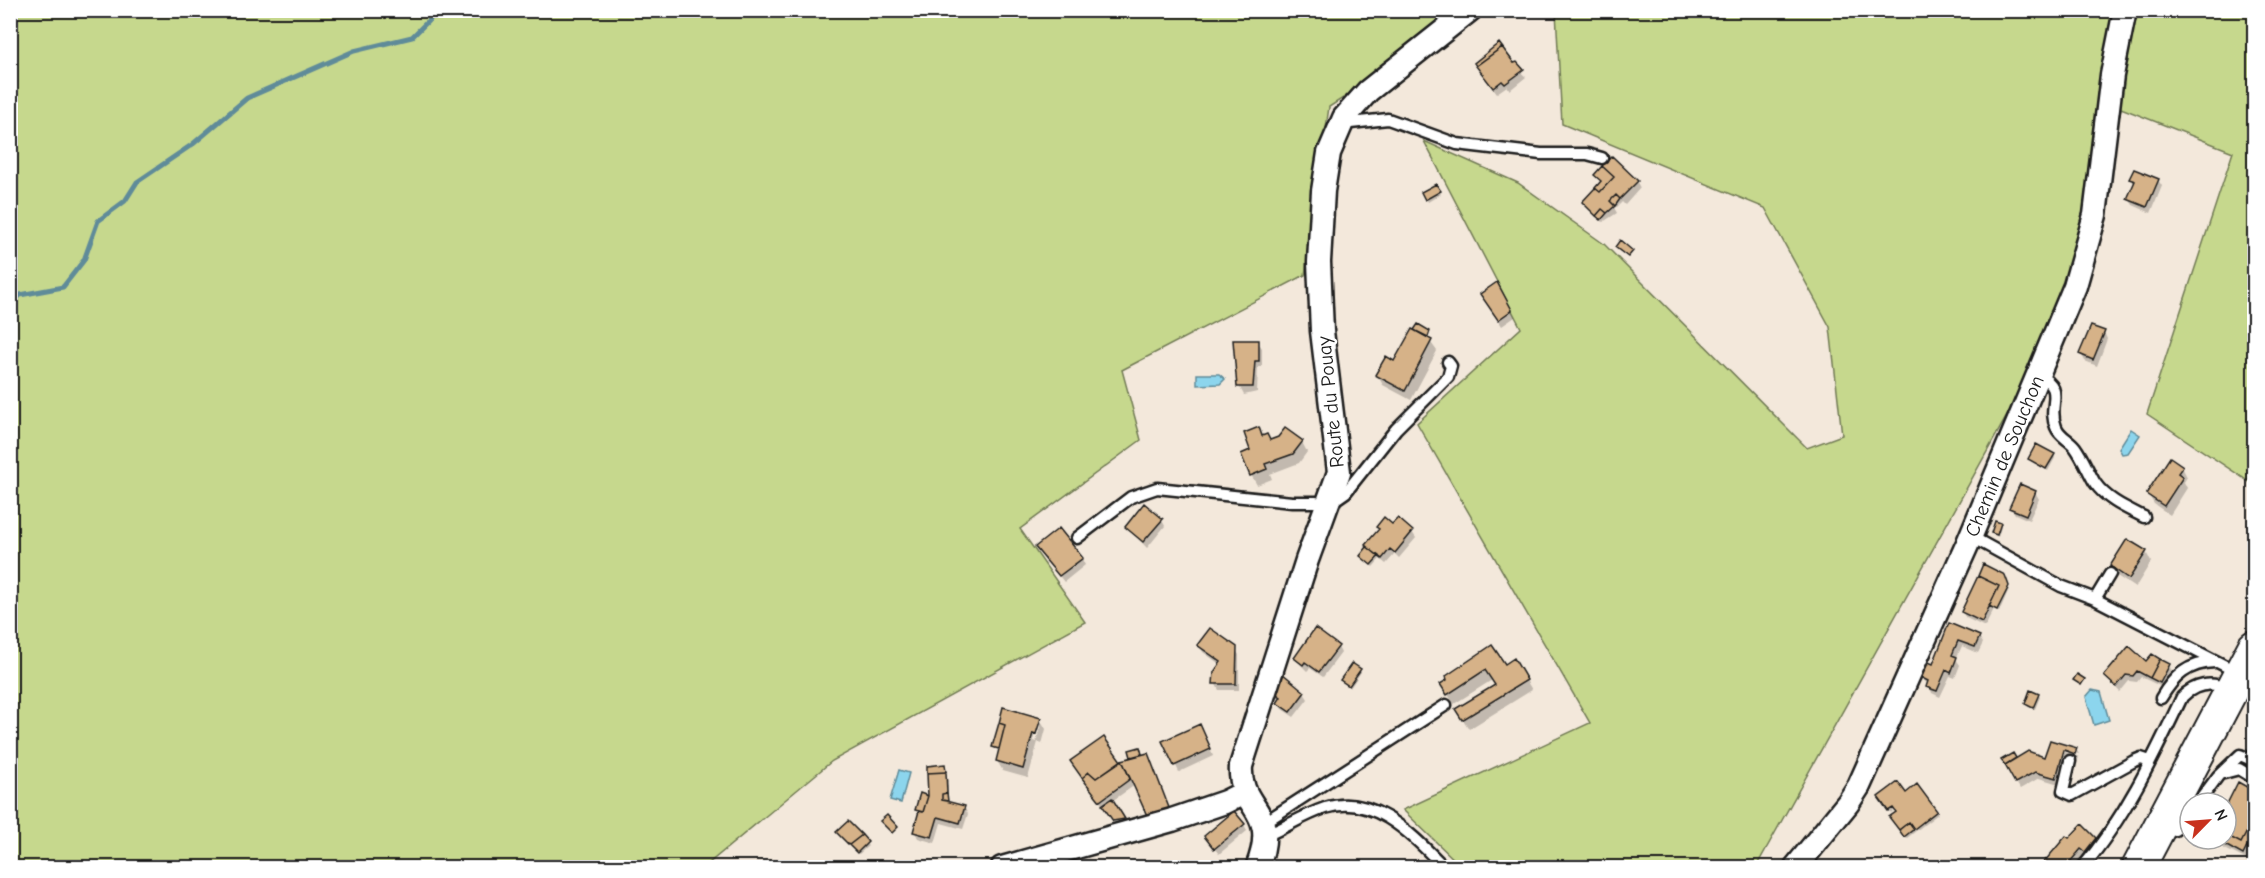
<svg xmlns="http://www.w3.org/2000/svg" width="2265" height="878" font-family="'Comic Neue',sans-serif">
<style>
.green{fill:#c6d88d;stroke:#717a54;stroke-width:1.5}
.water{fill:#8cd5ed;stroke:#5f8b99;stroke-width:1.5}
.shadow{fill:#0003;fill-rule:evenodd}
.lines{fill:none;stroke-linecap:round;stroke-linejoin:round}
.stream{stroke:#5f8b99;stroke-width:5}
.building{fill:#d6b288;stroke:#1c1c1c;stroke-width:1.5}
.lane-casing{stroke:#1c1c1c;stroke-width:15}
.street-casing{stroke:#1c1c1c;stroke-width:27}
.secondary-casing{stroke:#1c1c1c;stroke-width:36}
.lane{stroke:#fff;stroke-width:10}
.street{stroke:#fff;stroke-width:22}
.secondary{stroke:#fff;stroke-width:32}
.labels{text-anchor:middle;stroke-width:5;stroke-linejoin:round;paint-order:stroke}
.street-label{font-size:20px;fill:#1c1c1c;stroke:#fff}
</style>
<rect width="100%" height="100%" fill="#f3e8db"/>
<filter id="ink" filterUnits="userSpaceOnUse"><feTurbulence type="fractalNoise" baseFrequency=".0167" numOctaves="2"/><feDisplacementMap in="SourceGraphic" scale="12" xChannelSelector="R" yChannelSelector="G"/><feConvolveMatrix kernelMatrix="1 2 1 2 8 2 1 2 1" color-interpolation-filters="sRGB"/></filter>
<g filter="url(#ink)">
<path class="green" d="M10 11H1479L1329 107 1305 275 1122 370 1141 440 1020 529 1085 622 832 761 703 868 11 867Z
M1556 11H2254V485L2147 414 2233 152 2121 108 2093 261 1756 867H1462L1403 810 1590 723 1417 423 1521 328 1424 141 1518 183 1604 244 1807 448 1842 435 1830 327 1765 208 1562 124Z"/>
<path class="water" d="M1197 374H1219L1225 379 1220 384 1197 385Z
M2131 429 2140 435 2128 453 2122 454 2119 448Z
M2092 690 2101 692 2109 720 2094 725 2086 697Z
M899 770 909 773 901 803 890 800Z"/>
<path class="shadow" d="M1513 65 1526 77 1510 90 1507 86 1497 93 1482 73Z
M1597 178 1637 182 1640 188 1625 205 1622 202 1617 207 1612 204 1617 213 1603 222 1584 203 1602 182Z
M2131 179 2158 180 2162 186 2151 213 2133 205 2129 199 2135 185Z
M1436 186 1441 194 1428 202 1423 193Z
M1497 284 1515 317 1502 326 1486 301Z
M1418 326 1429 333V340L1437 351 1411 400 1383 385 1377 375 1395 363Z
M2104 332 2107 339 2097 366 2085 361 2081 354Z
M1235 341 1258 342 1262 348V367H1258L1257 392 1244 395 1240 388Z
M1258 429 1270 442H1302L1307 452 1299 463 1270 474 1272 479 1257 485 1251 475Z
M2054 455 2055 458 2048 471 2029 459Z
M2182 467 2187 477 2184 482 2187 488 2170 515 2154 504 2148 494Z
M2035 492 2039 499 2029 520 2015 514 2011 508Z
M1162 520 1165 526 1147 548 1127 527Z
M2000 524 2001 527 1998 537 1992 533Z
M1412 532 1416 538 1399 558 1395 554 1386 564 1380 559 1373 567 1362 556 1368 548Z
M1037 548 1082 559 1085 565 1064 582Z
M2146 552 2151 562 2135 588 2117 576 2111 566Z
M2006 580 2009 589 1999 612 1994 609 1985 627 1966 618 1962 612Z
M1950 625 1979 637 1983 643 1978 653 1962 646 1956 659 1960 665 1955 678 1950 676 1940 697 1932 693 1929 685 1919 676 1934 666Z
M1199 645 1235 648 1239 655V690H1219L1215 683 1221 665 1203 652Z
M1338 647 1341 653 1323 677 1310 668 1307 671 1295 659Z
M1514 660 1532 690 1469 729 1457 710 1497 686 1492 680 1454 704 1442 685 1449 680 1448 676 1504 666Z
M2146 664 2169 665 2172 671 2164 688 2141 677 2137 682 2129 681 2120 692 2105 677Z
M1360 670 1361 672 1350 688 1343 683 1341 680Z
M1272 689 1304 693 1308 699 1294 717 1282 709 1278 703 1281 700Z
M2038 695 2040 697 2035 709 2028 707 2026 704Z
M1040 719 1046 729 1042 744 1038 742 1028 778 1003 771 997 761 1000 751 993 747ZM1037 725H1041L1036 742 1033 741Z
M1203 732 1213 756 1179 772 1164 741Z
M2051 742 2076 749 2079 754 2059 750 2079 757 2078 760 2068 756 2059 784 2039 778 2020 789 2003 760 2013 755 2015 760 2045 759Z
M1131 751H1141L1142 756 1147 754 1175 823 1135 785 1112 801 1125 822 1116 824 1076 768 1134 758Z
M940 766 948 780V803L964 807 968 814 963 829 941 823 935 843 918 838 915 832 920 813 917 810 930 799Z
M2239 784 2254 792V846L2247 860 2215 844 2213 839H2226V809Z
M1916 786 1938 814 1907 838 1893 820 1897 812 1895 809 1891 813 1881 800 1905 795Z
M848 823 868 846 859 854 840 835Z
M1244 824 1247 831 1219 854 1209 842Z
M2095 839 2099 845 2089 857 2085 854 2074 868H2041Z"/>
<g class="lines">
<path class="stream" d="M10 306 20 295 63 287 84 260 98 221 125 201 137 182 193 144 247 98 354 51 412 37 439 10"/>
</g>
<path class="building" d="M1499 43 1502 47 1476 66 1474 63Z
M1502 47 1514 63 1517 62 1524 70 1505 84 1502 81 1493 88 1476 66Z
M1612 156 1638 181 1620 199 1616 195 1610 201 1615 206 1607 213 1602 209 1596 216 1582 202 1595 188 1600 192 1614 177 1602 166Z
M1602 166 1614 177 1600 192 1595 188 1601 181 1594 175Z
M2134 169 2159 179 2147 207 2127 199 2135 181 2129 179Z
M1436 184 1441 191 1425 200 1421 192Z
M1616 195 1620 199 1615 206 1610 201Z
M1602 209 1607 213 1601 220 1596 216Z
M1620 240 1633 251 1628 257 1615 247Z
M1497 282 1512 310 1498 320 1480 294Z
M1418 324 1430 331 1428 337 1414 330Z
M2091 326 2105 331 2093 360 2079 354Z
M1412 329 1432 340 1405 391 1375 375 1386 356 1394 361Z
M1233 340H1259V361H1255L1253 387H1237Z
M1259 427 1262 436 1267 434 1270 440 1278 437 1285 428 1303 441 1293 454 1265 464 1267 469 1250 476 1241 454 1250 450 1244 433Z
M2036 444 2055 454 2046 469 2028 459Z
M2170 457 2183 466 2178 473 2183 477 2164 506 2146 494Z
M2020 484 2036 491 2026 515 2009 508Z
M1144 503 1163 519 1143 542 1125 527Z
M1384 517 1392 524 1398 518 1413 531 1395 553 1390 549 1382 559 1365 545 1379 529 1376 527Z
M1995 521 2001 523 1997 535 1991 533Z
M1059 528 1083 558 1059 576 1035 547Z
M2127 539 2147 551 2129 579 2110 566Z
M1367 547 1379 556 1371 565 1360 556Z
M1983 564 2005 575 2009 586 1997 610 1989 606 1999 586 1978 576Z
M1978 576 1999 586 1982 622 1961 612Z
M1949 623 1980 636 1975 647 1958 641 1952 655 1957 657 1951 673 1946 670 1937 691 1926 687 1928 681 1918 676 1924 660 1933 664Z
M1210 628 1237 647 1236 684H1213L1214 672 1221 662 1197 645Z
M1315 628 1339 646 1319 672 1305 662 1303 665 1294 658Z
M1492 645 1505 664 1514 658 1527 680 1462 720 1455 709 1495 685 1485 670 1447 695 1440 684 1447 680 1446 676Z
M2129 646 2146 661 2152 654 2160 659 2150 678 2137 671 2133 676 2126 675 2116 687 2104 676Z
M2160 659 2170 664 2160 683 2150 678Z
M1352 663 1361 669 1349 686 1340 680Z
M1282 673 1305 692 1290 712 1277 703 1281 697 1270 689Z
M2077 674 2085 679 2081 685 2073 680Z
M2030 690 2039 694 2033 708 2025 704Z
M1003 707 1041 718 1036 734 1033 733 1023 769 996 761 1005 725 999 723Z
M999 723 1005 725 999 749 992 747Z
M1200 724 1211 749 1174 766 1162 741Z
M1104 737 1121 761 1096 778 1089 772 1082 778 1070 761Z
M2050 740 2077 748 2075 754 2064 750 2056 778 2035 772 2015 783 2005 765 2028 751 2044 757Z
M1140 747 1142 754 1131 757 1129 750Z
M1148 753 1171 813 1149 820 1122 760Z
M2013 753 2016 758 2005 765 2001 760Z
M1122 760 1130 779 1100 801 1082 778 1089 772 1096 778Z
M945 764 946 772 927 773V766Z
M946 772 947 793 942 794V800L965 806 960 823 938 817 932 837 913 832 919 811 923 812 928 796 927 773Z
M1898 782 1906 793 1917 784 1937 811 1914 829 1909 822 1899 830 1889 817 1896 812 1893 808 1888 811 1878 797Z
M2238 782 2254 791V818L2241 843 2226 835V806Z
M920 793 928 796 923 812 915 810Z
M947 793 948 801 942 800V794Z
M1112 798 1125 819 1113 821 1102 805Z
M1234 811 1245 824 1214 849 1204 836Z
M887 815 898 827 892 833 880 821Z
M2254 818V833L2243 855 2214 839H2226V835L2241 843Z
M848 821 862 835 849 845 836 832Z
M1909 822 1914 829 1904 837 1899 830Z
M2082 824 2096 838 2085 852 2081 849 2069 863 2073 868H2039L2066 836 2069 838Z
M862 835 868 842 857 853 849 845Z
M1205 862 1211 868H1199Z"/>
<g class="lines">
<defs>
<path id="lane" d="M1341 124 1388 119 1457 144 1541 154H1587L1602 158
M2038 375C2068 390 2046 404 2056 427 2060 437 2069 439 2075 447 2083 458 2088 471 2095 483 2107 500 2126 508 2144 517
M1332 498 1336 499 1346 492 1396 429 1448 377 1451 366 1448 362
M1970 536 2061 586 2095 599 2237 672
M1077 538 1131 497 1157 488 1292 502H1316L1328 505
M2095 599 2110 574
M2161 698C2174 676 2188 663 2215 662
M2070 761 2063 791 2072 795 2134 761 2141 758 2150 761
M2224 773 2239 769 2254 778
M2198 803 2218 776 2240 755 2254 761
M1265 822 1446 705
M1266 833 1274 832C1291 824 1307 814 1325 808 1374 792 1414 837 1445 868
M2165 833 2175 830 2190 815
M2082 868C2125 818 2154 756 2182 697 2195 684 2211 681 2228 689"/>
<path id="street" d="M1002 868 1172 820 1225 802 1245 792
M1257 868C1281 807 1238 811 1241 766L1307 560 1339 472 1322 331 1319 262 1323 191 1329 153 1344 118 1368 91 1470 10
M1795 868 1848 803 1859 786 1967 545 2075 286 2095 215 2112 75 2125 10"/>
<path id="secondary" d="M2138 868 2254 647"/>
</defs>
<use href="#lane" class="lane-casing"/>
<use href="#street" class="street-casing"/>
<use href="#secondary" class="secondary-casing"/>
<use href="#lane" class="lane"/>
<use href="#street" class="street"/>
<use href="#secondary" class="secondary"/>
</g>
</g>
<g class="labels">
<g class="street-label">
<text transform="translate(1330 402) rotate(-96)" y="7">Route du Pouay</text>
<text transform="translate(2004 456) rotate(-67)" y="7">Chemin de Souchon</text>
</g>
</g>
<rect width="2265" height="878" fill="none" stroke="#fff" stroke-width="36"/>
<rect x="18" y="18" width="2229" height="842" fill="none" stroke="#1c1c1c" stroke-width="2" filter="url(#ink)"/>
<g transform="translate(2208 821) rotate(65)"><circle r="28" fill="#ffffff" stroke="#a4a4a4" stroke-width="1.5"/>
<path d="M0-4.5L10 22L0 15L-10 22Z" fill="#c8321e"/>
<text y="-9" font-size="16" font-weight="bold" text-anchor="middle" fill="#1c1c1c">N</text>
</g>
</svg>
